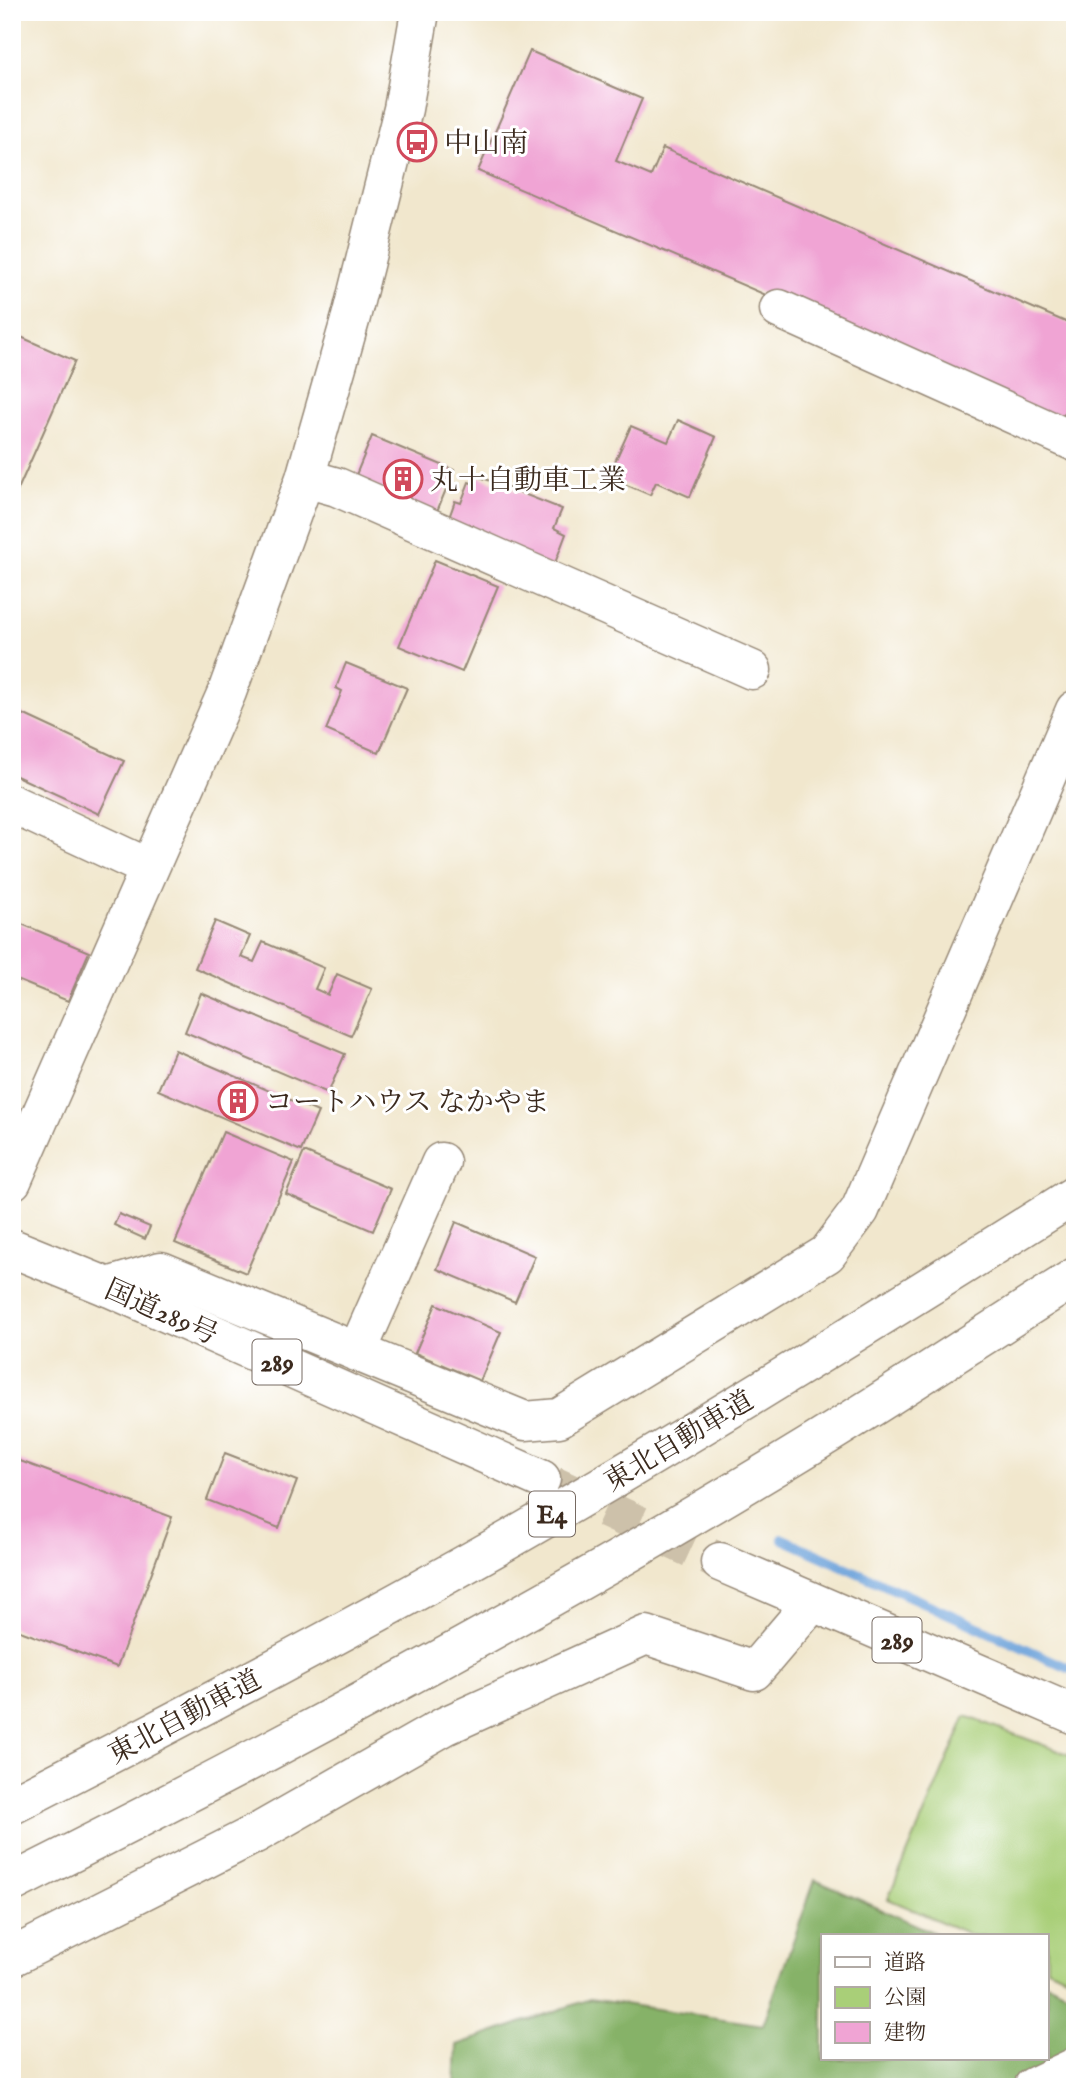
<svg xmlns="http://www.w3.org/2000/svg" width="1087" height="2099" font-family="'IM FELL English','Noto Serif JP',serif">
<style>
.green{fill:#a9cf78;stroke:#727c4b;stroke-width:2}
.forest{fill:#86b268;stroke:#606e43;stroke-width:2}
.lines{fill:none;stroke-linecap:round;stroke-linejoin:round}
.stream{stroke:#6da3da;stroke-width:10}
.building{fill:#f0a4d4}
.highway-tunnel{stroke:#cdc1aa;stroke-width:38;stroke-dasharray:38 19;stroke-linecap:butt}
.minor-casing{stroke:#968876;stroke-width:41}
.highway-casing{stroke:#968876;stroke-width:41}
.minor{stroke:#fff;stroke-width:38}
.highway{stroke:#fff;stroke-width:38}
.labels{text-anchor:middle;stroke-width:6;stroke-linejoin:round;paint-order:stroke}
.shield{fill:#fff;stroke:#766a62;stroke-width:2}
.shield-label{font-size:26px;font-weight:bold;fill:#3b2a1e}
.poi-label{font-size:28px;fill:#3b2a1e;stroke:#fff;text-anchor:start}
.street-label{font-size:28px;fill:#3b2a1e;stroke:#fff}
</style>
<rect width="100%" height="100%" fill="#fff"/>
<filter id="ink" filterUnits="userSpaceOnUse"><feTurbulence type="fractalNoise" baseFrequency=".0143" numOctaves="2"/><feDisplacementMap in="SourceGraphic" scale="14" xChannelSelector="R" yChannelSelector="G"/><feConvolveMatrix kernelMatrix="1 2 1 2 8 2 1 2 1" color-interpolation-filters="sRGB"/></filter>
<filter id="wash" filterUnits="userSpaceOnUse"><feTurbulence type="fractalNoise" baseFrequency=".00686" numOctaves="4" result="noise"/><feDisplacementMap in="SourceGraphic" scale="28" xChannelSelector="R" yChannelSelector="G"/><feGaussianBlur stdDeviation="1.57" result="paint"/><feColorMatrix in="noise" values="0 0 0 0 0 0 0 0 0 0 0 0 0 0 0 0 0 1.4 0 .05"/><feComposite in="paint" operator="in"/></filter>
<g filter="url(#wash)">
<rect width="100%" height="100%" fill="#f1e7cd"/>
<path class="green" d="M966 1716 1075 1757V1980L1047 1968V1936H974L888 1899Z"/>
<path class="forest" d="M815 1880 941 1936H823V2059H1047V1983L1075 1996V2087H455L457 2045 590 1999 763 2025Z"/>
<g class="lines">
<path class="stream" d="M783 1539 1075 1671"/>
</g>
<g id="blocks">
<path class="building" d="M530 51 642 99 616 161 651 176 663 148 1075 326V390L1061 422 478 171Z
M12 333 75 361 12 503Z
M678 420 716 437 690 497 656 482 650 495 608 477 631 426 668 442Z
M372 436 454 470 433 521 351 487Z
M478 476 562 509 554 528 566 534 552 571 445 529 455 501 461 503 469 482 474 484Z
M435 560 498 586 462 672 399 646Z
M346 663 407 688 379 753 326 730 342 691 336 688Z
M12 709 124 761 99 814 12 774Z
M12 920 89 952 68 1001 12 978Z
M215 921 250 936 241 957 254 962 263 942 324 968 315 989 328 995 337 974 372 989 351 1036 195 968Z
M201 993 345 1054 328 1093 185 1032Z
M175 1050 318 1112 301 1151 158 1090Z
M223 1132 294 1162 246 1273 175 1243Z
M304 1152 391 1189 373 1231 286 1194Z
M119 1214 150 1227 145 1239 114 1225Z
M456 1222 535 1256 515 1302 437 1269Z
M436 1304 501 1332 480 1381 415 1353Z
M225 1453 297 1481 279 1528 207 1500Z
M12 1458 172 1517 117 1667 12 1628Z"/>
</g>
</g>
<g filter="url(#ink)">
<use href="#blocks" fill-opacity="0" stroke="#968876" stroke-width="2"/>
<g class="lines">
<path class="highway-tunnel" d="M553 1485 720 1562"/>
<defs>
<path id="minor" d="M779 309 1075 442
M305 478 337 487 752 670
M12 804 149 868
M12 1181 227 692 305 478 351 317 403 109 420 12
M108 1287 161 1271 525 1421 559 1418 827 1254 860 1210 1075 710
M357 1352 441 1162
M12 1957 257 1833 445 1726 646 1635 754 1671 811 1604
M1033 2087 1075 2067"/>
<path id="highway" d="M12 1248 108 1287 541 1479
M720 1562 1075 1715
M12 1805C180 1719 348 1631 512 1538 703 1428 889 1312 1075 1195
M12 1883C285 1746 555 1602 816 1442 903 1389 988 1332 1075 1277"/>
</defs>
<use href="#minor" class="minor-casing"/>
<use href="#highway" class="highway-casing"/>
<use href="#minor" class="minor"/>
<use href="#highway" class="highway"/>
</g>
</g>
<defs>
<symbol id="bus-ring" viewBox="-11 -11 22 22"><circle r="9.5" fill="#fff" stroke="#d1495b" stroke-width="1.5"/><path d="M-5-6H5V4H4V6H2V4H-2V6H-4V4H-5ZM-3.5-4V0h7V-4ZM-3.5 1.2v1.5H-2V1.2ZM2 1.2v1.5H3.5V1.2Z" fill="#d1495b"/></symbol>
<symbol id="building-ring" viewBox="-11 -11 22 22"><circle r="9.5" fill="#fff" stroke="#d1495b" stroke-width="1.5"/><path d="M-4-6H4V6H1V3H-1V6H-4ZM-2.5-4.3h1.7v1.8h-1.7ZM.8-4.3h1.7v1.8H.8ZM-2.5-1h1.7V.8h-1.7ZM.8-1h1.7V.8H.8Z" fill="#d1495b"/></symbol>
</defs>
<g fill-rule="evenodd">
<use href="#bus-ring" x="395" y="120" width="44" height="44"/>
<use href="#building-ring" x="381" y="457" width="44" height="44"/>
<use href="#building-ring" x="216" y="1079" width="44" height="44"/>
</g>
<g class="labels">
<g class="shield">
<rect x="252.5" y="1339.5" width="49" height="45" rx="5"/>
<rect x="529" y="1491.5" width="46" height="45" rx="5"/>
<rect x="872.5" y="1617.5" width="49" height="45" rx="5"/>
</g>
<g class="shield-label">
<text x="277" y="1371">289</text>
<text x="552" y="1523">E4</text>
<text x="897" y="1649">289</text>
</g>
<g class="poi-label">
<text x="444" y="152">中山南</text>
<text x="430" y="489">丸十自動車工業</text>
<text x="265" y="1111">コートハウス なかやま</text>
</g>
<g class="street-label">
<text transform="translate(162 1311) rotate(24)" y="10">国道289号</text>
<text transform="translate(678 1440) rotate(-31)" y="10">東北自動車道</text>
<text transform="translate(184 1716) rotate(-28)" y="10">東北自動車道</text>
</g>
</g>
<rect width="1087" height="2099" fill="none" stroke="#fff" stroke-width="42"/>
<rect x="821" y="1934" width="228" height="126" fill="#ffffff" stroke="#b1aaa5" stroke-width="2"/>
<rect x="835" y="1957" width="35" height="10" fill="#ffffff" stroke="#b1aaa5" stroke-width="2"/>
<text x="884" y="1969" font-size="21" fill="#3b2a1e">道路</text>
<rect x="835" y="1987" width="35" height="21" fill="#a9cf78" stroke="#b1aaa5" stroke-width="2"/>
<text x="884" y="2004" font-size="21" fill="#3b2a1e">公園</text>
<rect x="835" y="2022" width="35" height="21" fill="#f0a4d4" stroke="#b1aaa5" stroke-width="2"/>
<text x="884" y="2039" font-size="21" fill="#3b2a1e">建物</text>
</svg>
